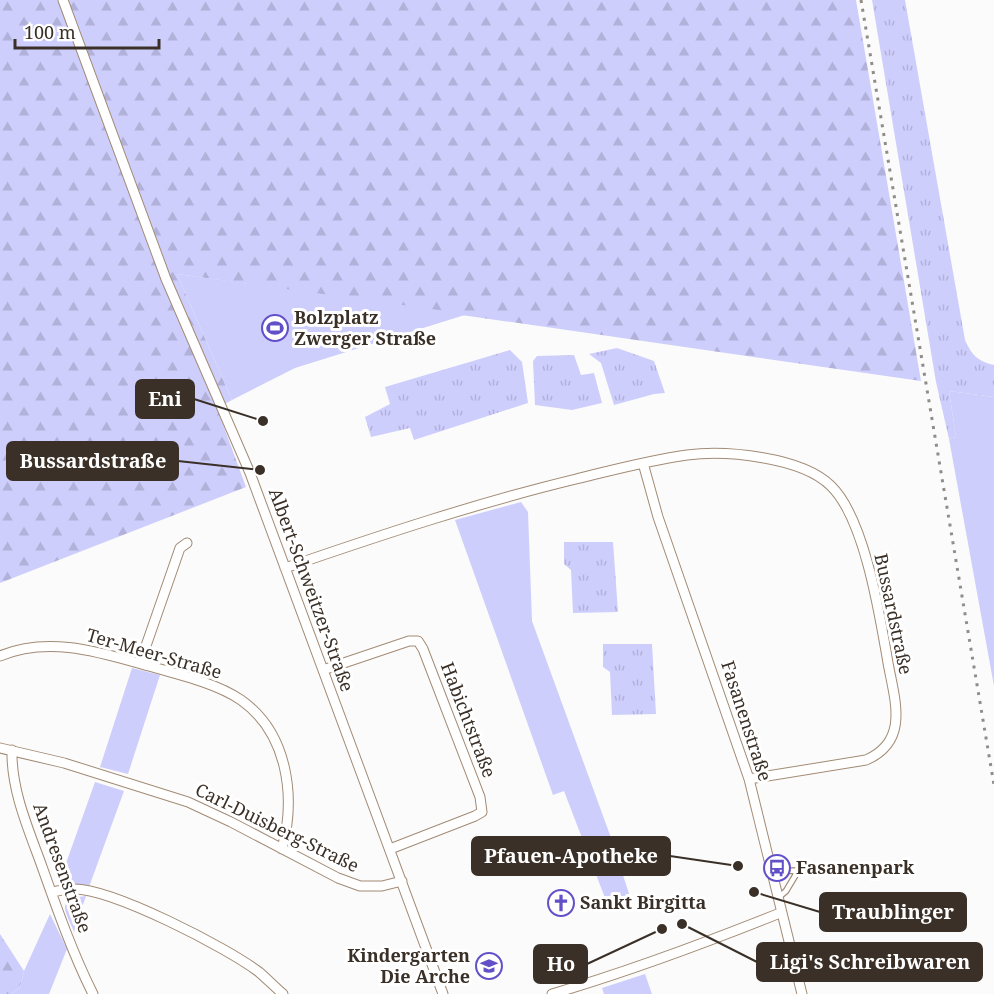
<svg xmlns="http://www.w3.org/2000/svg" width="994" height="994" font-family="'Noto Serif',serif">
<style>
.grass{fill:url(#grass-tufts)}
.forest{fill:url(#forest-firs)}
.park{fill:#cecefd}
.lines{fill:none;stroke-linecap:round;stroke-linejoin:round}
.lane-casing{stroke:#a28b75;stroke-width:7}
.street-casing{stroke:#a28b75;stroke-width:11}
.lane{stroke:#fff;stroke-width:4.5}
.street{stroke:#fff;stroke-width:9}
.rail{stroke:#918c87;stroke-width:3;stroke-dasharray:3 6;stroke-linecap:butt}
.labels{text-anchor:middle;stroke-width:6;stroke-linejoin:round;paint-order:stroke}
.poi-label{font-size:18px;font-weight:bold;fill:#3a3027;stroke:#fff;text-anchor:start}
.street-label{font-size:18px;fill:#3a3027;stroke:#fff}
.leader{fill:none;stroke:#3a3027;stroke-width:2}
.callout-dot{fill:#3a3027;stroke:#fff;stroke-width:2}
.callout{fill:#3a3027;stroke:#3a3027;stroke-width:2}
.callout-label{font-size:20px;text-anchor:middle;font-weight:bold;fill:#fff}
</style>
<defs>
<pattern id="grass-tufts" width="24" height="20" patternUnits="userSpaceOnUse" patternTransform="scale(1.5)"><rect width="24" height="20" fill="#cecefd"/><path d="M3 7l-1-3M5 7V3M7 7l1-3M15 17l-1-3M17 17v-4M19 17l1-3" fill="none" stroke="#b2b1d9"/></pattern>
<pattern id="forest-firs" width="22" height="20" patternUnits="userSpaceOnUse" patternTransform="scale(1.5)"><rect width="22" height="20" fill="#cecefd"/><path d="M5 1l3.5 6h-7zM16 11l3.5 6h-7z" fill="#b2b1d9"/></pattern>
</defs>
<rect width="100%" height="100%" fill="#fbfbfb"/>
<path class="grass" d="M872 0H905L965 340C972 355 977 361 994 365V397L949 391 956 437 949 439 936 382Z
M617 348 654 361 665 393 654 394 614 405 601 363 589 354Z
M510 350 522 362 528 403 414 440 410 428 371 437 365 417 390 404 385 387Z
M574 355 581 375 594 373 602 403 572 410 535 405 533 361 537 356Z
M564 542H613L618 612 573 613 571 570 564 564Z
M603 644H652L656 714 612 715 610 672 603 667Z"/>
<path class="forest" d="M0 0H856L921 381 177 274 232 400 217 408 246 487 0 583Z
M0 934 24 971 20 987 12 994H0Z"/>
<path class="park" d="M177 274 468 314 295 368 232 400Z
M949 391 994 397V686L949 439 956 437Z
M521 502 528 512 532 621 610 835 632 903 610 911 564 791 553 795 455 520Z
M132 668 160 675 128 774 100 767Z
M95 782 124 791 89 887 60 880Z
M86 896 74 932C65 910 55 899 86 896Z
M50 914 67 949 49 994H12L20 987 24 971Z
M645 974 652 994H604L602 988Z"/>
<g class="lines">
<defs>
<path id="lane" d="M784 871 812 870
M779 897 786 891 798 871"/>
<path id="street" d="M63 0 166 279 250 473 443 994
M643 463 658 517 749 779 802 994
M285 568C381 535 477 503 576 479 613 470 650 460 687 455 726 450 802 457 831 486 864 518 879 611 887 657 893 696 912 740 866 760L749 779
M0 656C45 637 93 650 138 663 169 672 215 682 241 700 288 733 296 797 282 849
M140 663 180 548 187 543
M323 670 409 641H418L423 649 480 797 482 812 475 816 390 849
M0 748 64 763 188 802 231 822 338 878 360 886H382L402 881
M12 750C11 788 27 826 40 861 56 906 72 952 93 994
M51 892C58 891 66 889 74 889 113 889 226 947 259 972 267 979 275 987 283 994
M552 994C630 971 705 943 780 913"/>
</defs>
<use href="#lane" class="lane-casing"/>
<use href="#street" class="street-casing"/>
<use href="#lane" class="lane"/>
<use href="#street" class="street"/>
<path class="rail" d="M861 0 994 785"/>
</g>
<defs>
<symbol id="stadium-ring" viewBox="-11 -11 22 22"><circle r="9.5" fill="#fff" stroke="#6250c9" stroke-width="1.5"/><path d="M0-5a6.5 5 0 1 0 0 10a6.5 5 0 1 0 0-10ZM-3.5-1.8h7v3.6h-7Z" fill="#6250c9"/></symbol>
<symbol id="bus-ring" viewBox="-11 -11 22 22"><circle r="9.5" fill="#fff" stroke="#6250c9" stroke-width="1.5"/><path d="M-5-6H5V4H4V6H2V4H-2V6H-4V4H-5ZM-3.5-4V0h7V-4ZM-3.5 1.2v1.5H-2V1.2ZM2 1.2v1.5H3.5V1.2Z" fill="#6250c9"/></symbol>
<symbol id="church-ring" viewBox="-11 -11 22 22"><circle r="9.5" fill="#fff" stroke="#6250c9" stroke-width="1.5"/><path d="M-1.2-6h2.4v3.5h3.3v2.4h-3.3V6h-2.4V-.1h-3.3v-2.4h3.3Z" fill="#6250c9"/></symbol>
<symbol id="school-ring" viewBox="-11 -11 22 22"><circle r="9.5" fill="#fff" stroke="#6250c9" stroke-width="1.5"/><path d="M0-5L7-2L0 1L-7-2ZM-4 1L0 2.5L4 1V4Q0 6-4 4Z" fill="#6250c9"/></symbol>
</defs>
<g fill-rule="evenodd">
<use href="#stadium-ring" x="260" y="313" width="30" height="30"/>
<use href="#bus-ring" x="762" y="853" width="30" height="30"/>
<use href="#church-ring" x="546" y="888" width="30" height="30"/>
<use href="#school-ring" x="474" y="951" width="30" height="30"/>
</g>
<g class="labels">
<g class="poi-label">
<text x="294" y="324">Bolzplatz<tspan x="294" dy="21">Zwerger Straße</tspan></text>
<text x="796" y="874">Fasanenpark</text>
<text x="580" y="909">Sankt Birgitta</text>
<text x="470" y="962" text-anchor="end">Kindergarten<tspan x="470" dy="21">Die Arche</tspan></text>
</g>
<g class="street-label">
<text transform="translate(311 590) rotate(70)" y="6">Albert-Schweitzer-Straße</text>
<text transform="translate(893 614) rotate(78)" y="6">Bussardstraße</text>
<text transform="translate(154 654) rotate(16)" y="6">Ter-Meer-Straße</text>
<text transform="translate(468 720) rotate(69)" y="6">Habichtstraße</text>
<text transform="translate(746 721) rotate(72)" y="6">Fasanenstraße</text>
<text transform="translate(277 828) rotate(26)" y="6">Carl-Duisberg-Straße</text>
<text transform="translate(62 868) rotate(70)" y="6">Andresenstraße</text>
</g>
</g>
<path class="leader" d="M263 421L194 399M260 470L178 461M738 866L670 856M754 892L820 912M682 924L757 962M662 929L587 964"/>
<g class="callout-dot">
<circle cx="263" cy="421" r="6"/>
<circle cx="260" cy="470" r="6"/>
<circle cx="738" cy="866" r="6"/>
<circle cx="754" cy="892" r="6"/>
<circle cx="682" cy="924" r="6"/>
<circle cx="662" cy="929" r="6"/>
</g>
<g class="callout">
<rect x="136" y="380" width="58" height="38" rx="6"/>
<rect x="7" y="442" width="171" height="38" rx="6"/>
<rect x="472" y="837" width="198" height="38" rx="6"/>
<rect x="820" y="893" width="146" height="38" rx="6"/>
<rect x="757" y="943" width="225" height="38" rx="6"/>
<rect x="534" y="945" width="53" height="38" rx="6"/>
</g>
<g class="callout-label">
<text x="165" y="406">Eni</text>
<text x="93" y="468">Bussardstraße</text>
<text x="571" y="863">Pfauen-Apotheke</text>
<text x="893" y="919">Traublinger</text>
<text x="870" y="969">Ligi's Schreibwaren</text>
<text x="561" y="971">Ho</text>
</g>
<path d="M15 39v9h144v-9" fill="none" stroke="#3a3027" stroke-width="3"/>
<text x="24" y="39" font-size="18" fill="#3a3027" stroke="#ffffff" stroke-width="4.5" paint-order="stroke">100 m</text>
</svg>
